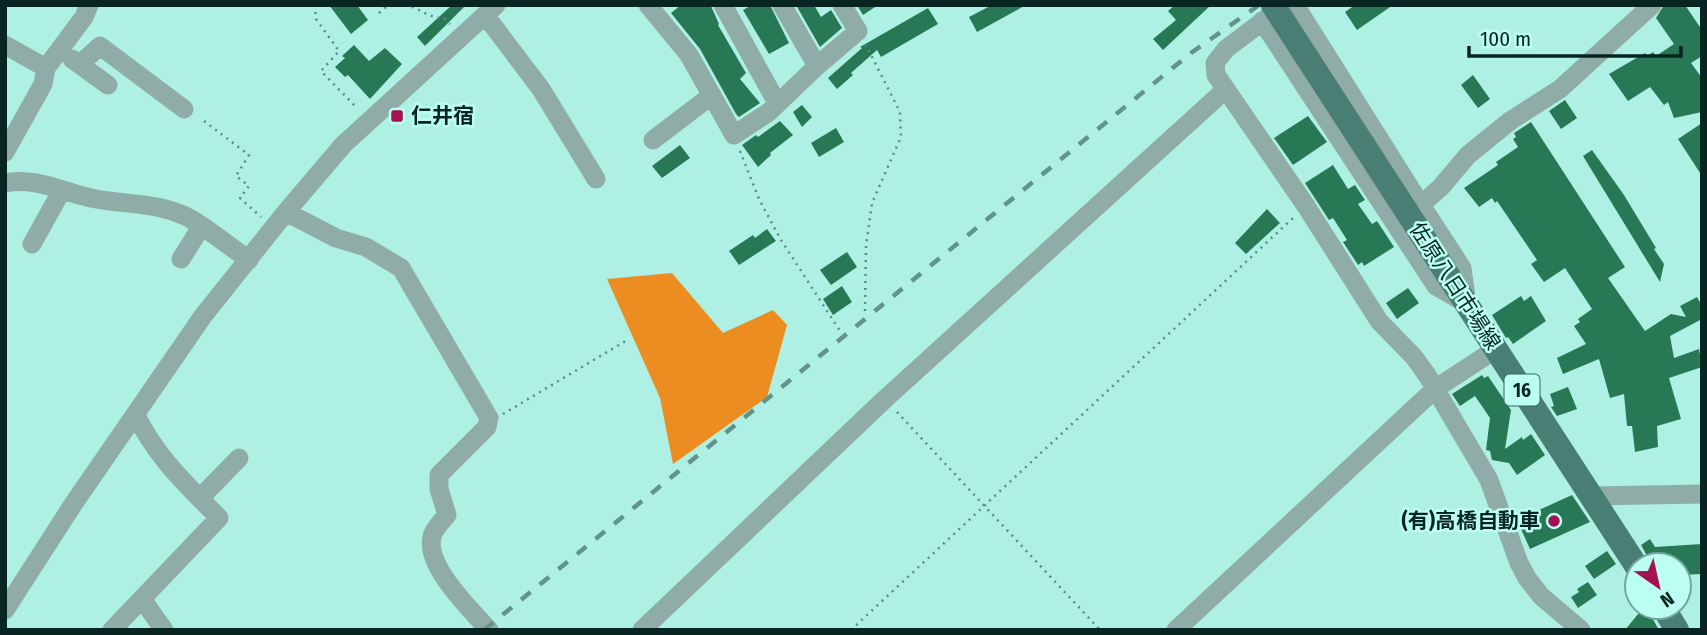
<svg xmlns="http://www.w3.org/2000/svg" width="1707" height="635" font-family="'Fira Sans Condensed','Noto Sans JP',sans-serif">
<style>
.forest{fill:#ec8d22}
.building{fill:#287856}
.lines{fill:none;stroke-linecap:round;stroke-linejoin:round}
.path{stroke:#5c8c83;stroke-width:2.5;stroke-dasharray:2 5;stroke-linecap:butt}
.minor{stroke:#90aca6;stroke-width:19}
.major{stroke:#497e75;stroke-width:24}
.rail{stroke:#63948b;stroke-width:4.5;stroke-dasharray:12 12;stroke-linecap:butt}
.major-bridge{stroke:#497e75;stroke-width:24}
.poi-dot{fill:#a41253;stroke:#bbfef2;stroke-width:2.5}
.labels{text-anchor:middle;stroke-width:5;stroke-linejoin:round;paint-order:stroke}
.shield{fill:#bbfef2;stroke:#3e6660;stroke-width:2}
.shield-label{font-size:19px;font-weight:bold;fill:#092521}
.poi-label{font-size:21px;font-weight:bold;fill:#092521;stroke:#bbfef2;text-anchor:start}
.street-label{font-size:21px;fill:#092521;stroke:#bbfef2}
</style>
<rect width="100%" height="100%" fill="#aef1e4"/>
<path class="forest" d="M672 273 723 333 773 310 787 325 767 397 673 464 660 398 607 279Z"/>
<path class="building" d="M329 5H357L368 20 351 34Z
M452 5H466L425 46 417 37Z
M681 5 711 6 719 24 718 25 746 73 740 79 760 103 739 117 736 114 700 49 671 13Z
M752 5H770L789 43 769 54 743 10Z
M796 5H814L821 17 831 10 842 28 820 47Z
M857 5H878L863 15Z
M992 5H1026L977 32 969 17Z
M1175 5H1211L1163 50 1153 39 1176 20 1168 11Z
M1355 5H1393L1357 30 1345 12Z
M1664 5H1685L1702 30V56L1691 63 1702 78V112L1674 118 1668 102 1664 105 1650 87 1628 101 1609 74 1645 53 1647 56 1653 52 1656 56 1674 44 1656 18Z
M928 8 938 24 881 57 877 50 851 73 853 75 837 89 828 78 862 48 860 47Z
M354 45 369 61 385 48 402 64 370 99 348 75 345 77 335 67 345 58 342 56Z
M1473 75 1490 99 1478 108 1461 85Z
M1565 100 1577 118 1561 129 1549 111Z
M802 105 812 117 802 127 793 112Z
M1308 116 1327 142 1293 165 1274 138Z
M780 121 793 135 770 153 771 155 758 167 742 145 756 135 758 137Z
M1531 122 1625 267 1608 278 1645 331 1671 314 1686 317 1680 306 1697 297 1702 306V319L1670 336 1674 358 1699 349 1702 367 1669 378 1681 419 1657 426 1658 447 1635 452 1632 426H1627L1624 394 1610 398 1599 359 1563 374 1557 358 1586 344 1574 326 1580 322 1578 319 1592 309 1565 268 1544 282 1531 264 1537 260 1497 201 1495 203 1492 198 1479 207 1464 188 1498 165 1496 162 1518 147 1513 139 1516 137 1514 133Z
M1702 123V176L1678 139Z
M836 128 844 142 819 157 811 143Z
M680 145 690 158 662 178 652 166Z
M1592 150 1624 195 1656 248 1654 249 1664 264 1660 282 1583 156Z
M1333 165 1348 189 1355 185 1365 200 1358 204 1372 224 1377 221 1394 247 1364 266 1362 262 1358 265 1343 242 1347 240 1333 218 1329 220 1305 183Z
M1267 209 1280 223 1246 254 1235 243Z
M767 229 776 241 739 265 729 251 753 235 755 238Z
M847 252 857 267 831 285 820 270Z
M842 286 852 302 833 315 823 299Z
M1408 288 1419 303 1397 319 1386 303Z
M1521 296 1524 301 1531 296 1546 321 1513 344 1508 337 1506 338 1492 315Z
M1482 375 1484 378 1488 376 1511 410 1505 449 1522 437 1523 440 1531 434 1545 455 1517 475 1509 463 1492 460 1490 451 1486 450 1490 418 1475 396 1460 406 1452 394Z
M1568 387 1577 409 1557 416 1551 407 1554 406 1550 394Z
M1572 495 1590 522 1530 549 1517 520Z
M1650 539 1655 547 1702 544V574L1679 575V565H1652L1641 545Z
M1607 551 1616 564 1594 579 1585 566Z
M1588 582 1597 595 1578 608 1571 597 1579 592 1577 589Z
M1643 608 1650 614 1659 630H1625Z"/>
<g class="lines">
<path class="path" d="M315 5 316 19 339 51 321 71 357 108
M405 5C419 7 429 19 444 18L450 24
M379 13 388 5
M204 121 249 155 236 176 249 186 240 198 261 217
M740 151 759 199 781 240 840 331
M865 311 866 246 872 203 901 137 900 112 866 45
M897 412 1100 630
M503 414 629 339
M851 630 1293 218"/>
<path class="minor" d="M648 5 689 55 734 135 769 112 817 66 782 5
M723 5 777 103
M1284 5 1226 49 1215 63 1216 75 1306 206 1379 321 1414 357 1427 375 1489 480 1519 563 1527 578 1541 596 1581 630
M1295 5 1421 205
M485 15 541 89 596 179
M1262 21 1436 286 1467 304 1462 268 1421 205 1441 187 1468 155 1510 121 1560 89 1652 5
M5 45 46 68
M72 59 108 85
M80 64 100 46 184 109
M817 66 858 31 842 5
M653 140 712 95
M5 152 43 84 46 68 84 17 89 5
M5 183C35 176 67 194 96 199 128 205 160 202 191 219 211 231 230 247 249 260
M286 212 336 238 366 247 401 268 489 418 487 427 439 475V489L447 515C442 521 433 530 432 537 425 566 471 610 489 630
M32 244 62 190
M181 259 201 227
M1591 496 1702 494
M200 498 239 458
M142 599 164 630
M5 610 72 506 203 316 286 212 343 145 496 5
M112 630 219 518C187 485 156 457 136 415
M642 630 885 399 1226 89
M1176 630 1435 389 1496 349"/>
<path class="major" d="M1407 212 1637 567
M1663 607 1677 630"/>
<path class="rail" d="M484 630 1191 53 1259 5"/>
<path class="major-bridge" d="M1273 5 1407 212"/>
</g>
<g class="poi-dot">
<rect x="390" y="109" width="14" height="14" rx="3.5"/>
<circle cx="1554" cy="521" r="7"/>
</g>
<g class="labels">
<rect class="shield" x="1504.5" y="374.5" width="35" height="31" rx="5"/>
<g class="shield-label">
<text x="1522" y="397">16</text>
</g>
<g class="poi-label">
<text x="411" y="123">仁井宿</text>
<text x="1540" y="528" text-anchor="end">(有)高橋自動車</text>
</g>
<g class="street-label">
<text transform="translate(1455 286) rotate(57)" y="7">佐原八日市場線</text>
</g>
</g>
<rect width="1707" height="635" fill="none" stroke="#092521" stroke-width="14"/>
<g transform="translate(1658 586) rotate(146)"><circle r="33" fill="#bbfef2" stroke="#74a79e" stroke-width="2"/>
<path d="M0-5L12 26L0 18L-12 26Z" fill="#a41253"/>
<text y="-10" font-size="19" font-weight="bold" text-anchor="middle" fill="#092521">N</text>
</g>
<path d="M1469 46v10h212v-10" fill="none" stroke="#092521" stroke-width="3.5"/>
<text x="1480" y="46" font-size="21" fill="#092521" stroke="#bbfef2" stroke-width="5" paint-order="stroke">100 m</text>
</svg>
